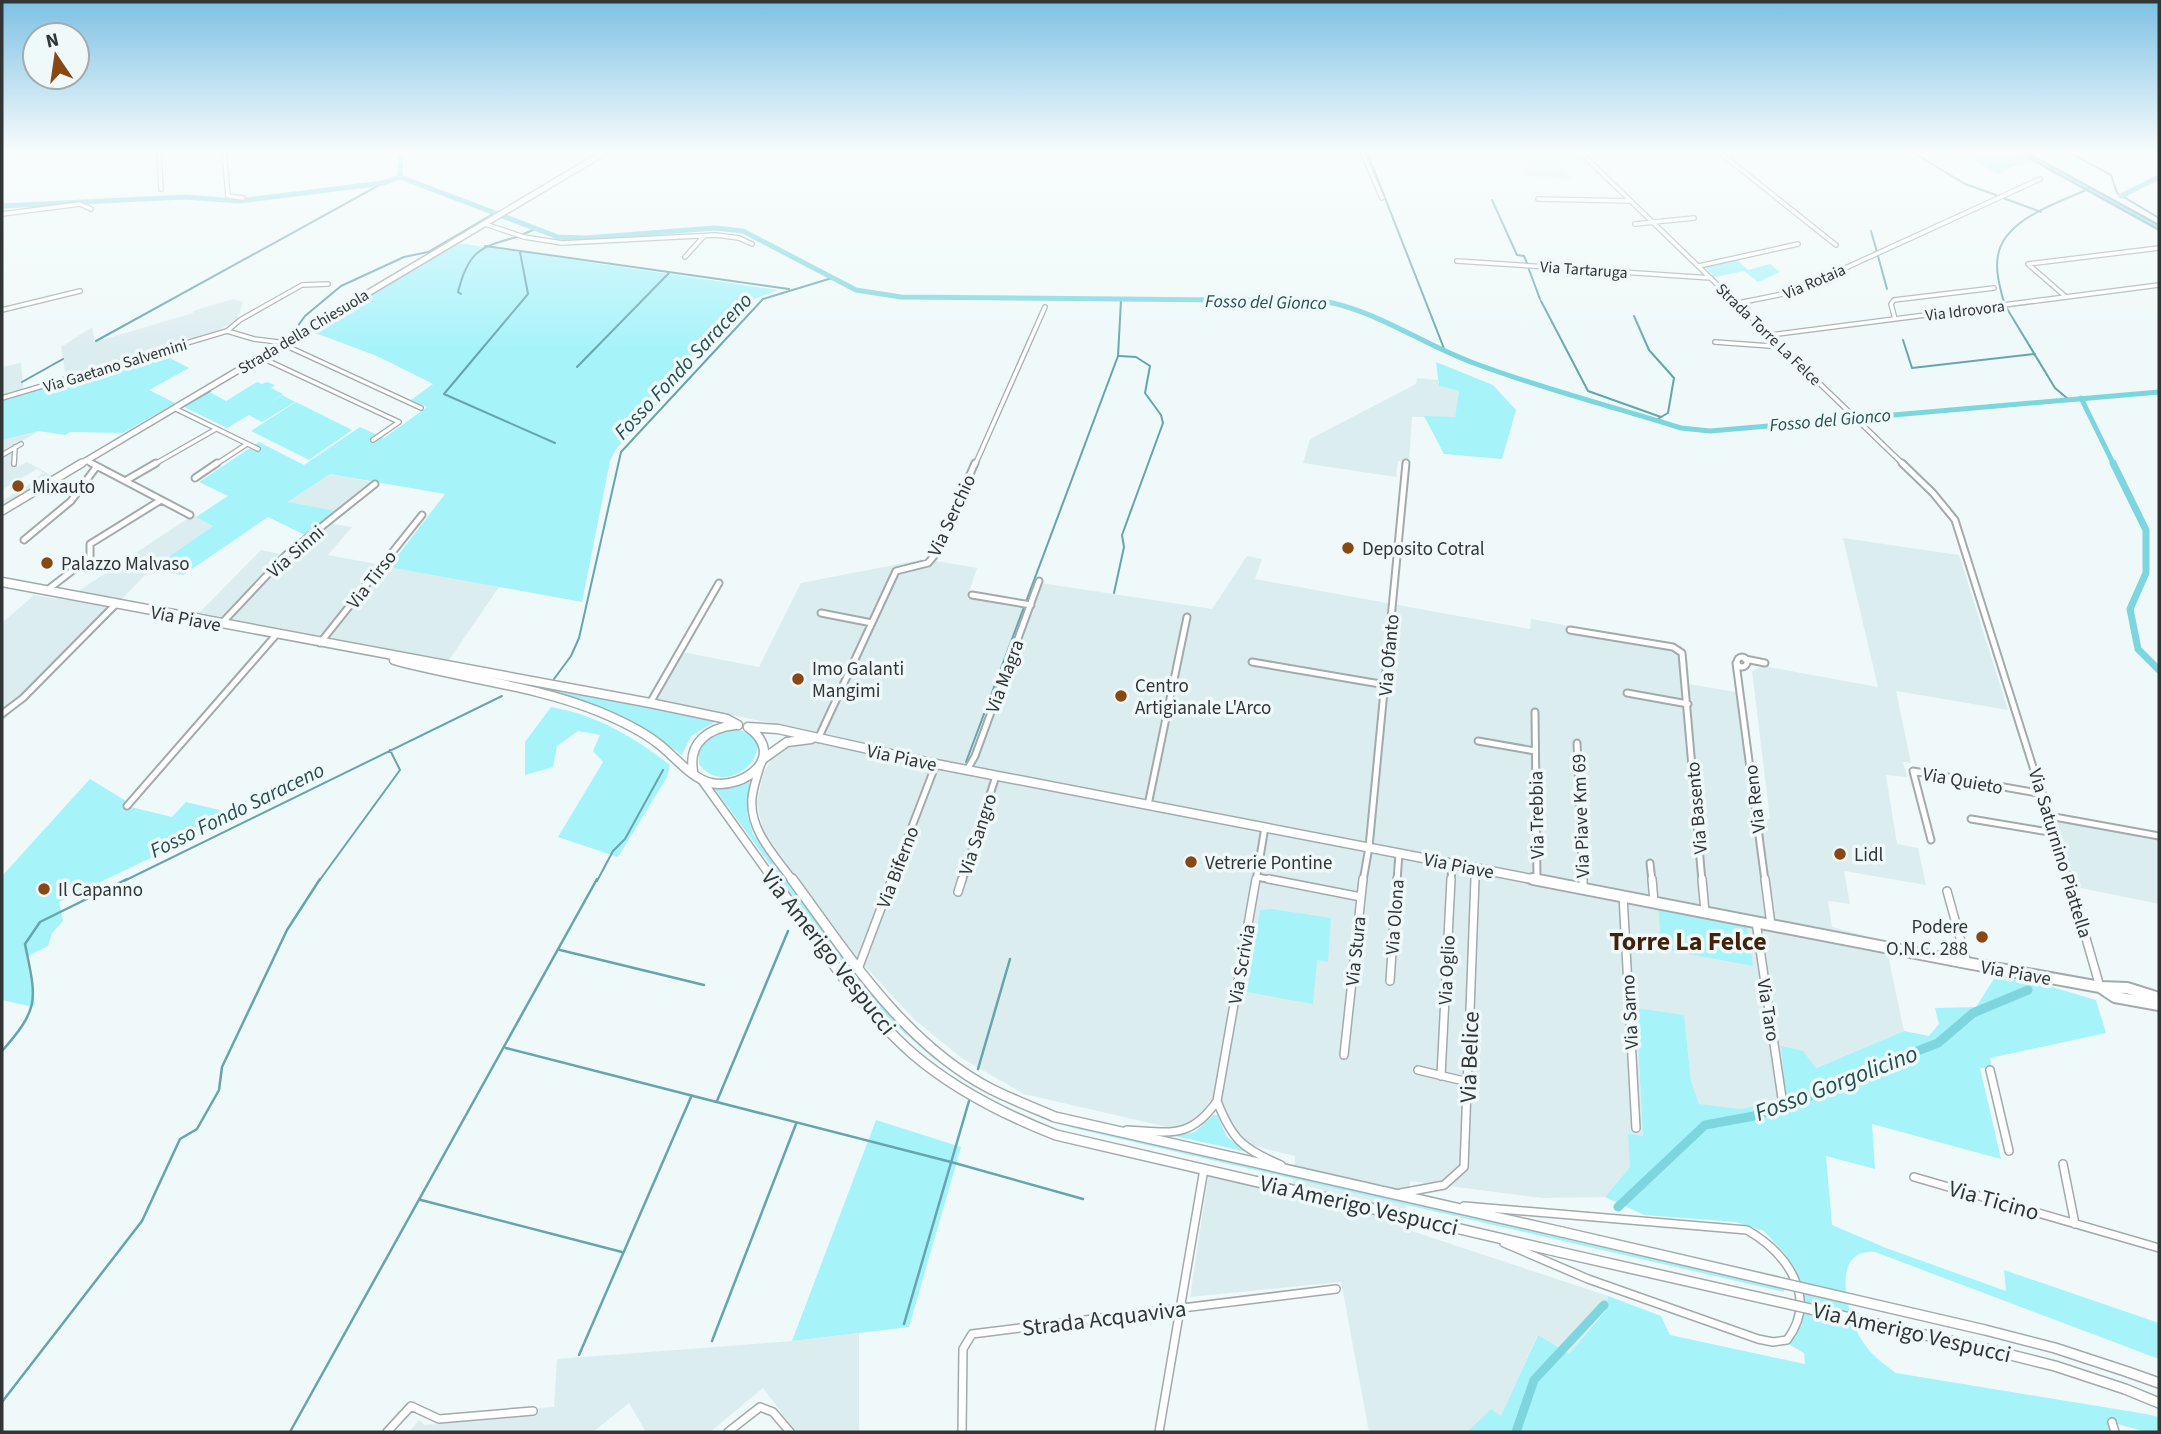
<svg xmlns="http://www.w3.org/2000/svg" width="2161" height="1434" font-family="'Source Sans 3',sans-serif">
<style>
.built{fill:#dcedef}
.green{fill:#a6f3fa}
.water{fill:#7dd5de;stroke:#66a5ac;stroke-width:2}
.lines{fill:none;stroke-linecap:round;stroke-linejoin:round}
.stream-far1{stroke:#66a5ac;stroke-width:2}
.stream{stroke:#66a5ac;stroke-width:2.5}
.canal-far2{stroke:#7dd5de;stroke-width:5}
.canal-far1{stroke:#7dd5de;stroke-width:7}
.canal{stroke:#7dd5de;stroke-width:9}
.minor-far2-casing{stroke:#a2aaab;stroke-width:6}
.minor-far1-casing{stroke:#a2aaab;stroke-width:9}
.minor-casing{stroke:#a2aaab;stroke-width:10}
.tertiary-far2-casing{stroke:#a2aaab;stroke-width:8}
.tertiary-far1-casing{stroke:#a2aaab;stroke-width:10}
.tertiary-casing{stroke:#a2aaab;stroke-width:12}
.secondary-far1-casing{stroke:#a2aaab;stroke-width:11}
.secondary-casing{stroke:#a2aaab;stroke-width:14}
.minor-far2{stroke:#fff;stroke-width:3.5}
.minor-far1{stroke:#fff;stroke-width:5}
.minor{stroke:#fff;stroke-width:7}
.tertiary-far2{stroke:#fff;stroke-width:5}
.tertiary-far1{stroke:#fff;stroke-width:7}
.tertiary{stroke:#fff;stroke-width:9}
.secondary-far1{stroke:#fff;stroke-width:8}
.secondary{stroke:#fff;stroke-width:10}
.tertiary-bridge-casing{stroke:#a2aaab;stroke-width:12;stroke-linecap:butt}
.tertiary-bridge{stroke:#fff;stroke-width:9}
.poi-dot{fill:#894714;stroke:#eff9f9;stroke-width:2.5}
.labels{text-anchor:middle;stroke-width:7;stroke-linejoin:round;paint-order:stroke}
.far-street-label{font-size:16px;fill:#323536;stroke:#eff9f9}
.far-water-label{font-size:18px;font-style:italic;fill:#254e51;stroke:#eff9f9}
.poi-label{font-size:19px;fill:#323536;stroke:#eff9f9;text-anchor:start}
.street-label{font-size:19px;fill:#323536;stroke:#eff9f9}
.water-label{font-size:21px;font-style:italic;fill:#254e51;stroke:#eff9f9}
.near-street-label{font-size:23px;fill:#323536;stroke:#eff9f9}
.near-water-label{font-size:24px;font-style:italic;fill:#254e51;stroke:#eff9f9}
.district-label{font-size:26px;font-weight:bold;fill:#43220b;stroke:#eff9f9}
</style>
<rect width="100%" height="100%" fill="#eff9f9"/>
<path class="built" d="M1518 152H1573L1589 166 1563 167 1572 179 1524 176Z
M233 299 243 302 237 320 215 332 66 377 61 347 92 327 95 342 193 313V311Z
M21 363 24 394 2 400V367Z
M1417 378 1438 380 1439 386 1459 391 1455 417H1412L1409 462 1398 461 1396 477 1303 463 1310 439 1416 384Z
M39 431 19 443 17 467 27 462 54 477 2 507V501L33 482 31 480 44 473 37 469 2 490V440Z
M330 474 372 482 336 511 287 503Z
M193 515 213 526 151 569 2 722V623L34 595 65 600Z
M321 522 352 527 328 555 499 587 449 660 198 614 261 550 280 554Z
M1843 538 1959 555 2008 710 1896 691 1911 763 1903 762 1907 777 1886 775 1897 844 1918 848 1926 885 1844 871 1850 904 1828 901 1832 927 1885 941 1904 1031 1815 1068 1786 1098 1741 1109 1699 1105 1691 1081 1684 1016 1636 1008 1643 1137 1630 1167 1605 1197 1542 1198 1410 1181 1403 1228 1608 1296 1606 1309 1569 1354 1537 1336 1501 1417 1491 1409 1467 1432H1369L1341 1282 1190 1297 1208 1178 1212 1176 1292 1193 1295 1156 1254 1146 1238 1137 1227 1120 1223 1103 1210 1100 1199 1119 1176 1129 1024 1094 963 1059 915 1020 856 957 763 832 757 802 763 773 773 757 781 750 798 743H809L813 732 655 699 682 652 759 667 801 583 925 559 977 568 967 598 1032 608 1041 583 1212 609 1247 556 1262 559 1255 579 1530 629 1531 619 1682 646 1688 684 1736 692 1752 816 1770 819 1752 671 1763 666 1878 687Z
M2053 813 2159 832V904L2076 887Z
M859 1333V1432H796L763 1388 710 1432H646L629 1403 593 1432H409L419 1420 425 1425 536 1416 538 1408 554 1407 557 1359 792 1341Z"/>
<path class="green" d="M1960 152H2018L2036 162 2014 166 1998 174Z
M458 243 778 290 754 299 616 449 610 461 582 602 389 567 445 494 330 474 288 502 336 511 305 535 268 517 183 575 151 569 213 526 196 517 228 496 199 482 259 442 304 465 360 427 384 438 427 407 411 400 433 384 377 356 310 331Z
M1736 259 1748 270 1770 264 1780 272 1758 282 1744 271 1715 277 1704 266Z
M162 354 189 368 149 390 175 403 123 433 70 432 65 435 39 431 2 440V400Z
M1436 362 1493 385 1516 410 1502 459 1444 454 1424 416 1455 417 1459 391 1439 386Z
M257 382 262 384 267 382 275 385 271 388 283 394 263 407 282 395 295 402 262 422 249 415 227 428 182 406 208 391 226 401Z
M296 402 352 430 309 460 251 431Z
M449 669 718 720 691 736 682 755C607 697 540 687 449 669Z
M551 707C597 715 634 737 670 765L667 777 618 857 558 837 603 762 593 751 600 735 578 731 557 746 553 767 525 775V742Z
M731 729C793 734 730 806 699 764V748L712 735Z
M90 779 126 801 123 805 172 817 186 802 240 815 59 902 63 921 52 933 48 946 26 957 35 1004 33 1007 2 1000V876Z
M750 781 747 813 753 834 870 993 889 1013 930 1051 1038 1112 1724 1273 1784 1288V1292L1073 1128 1016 1107 976 1087 933 1058 889 1019 833 951 715 789 733 788Z
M1658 907 1747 924 1753 966 1662 949Z
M1271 909 1331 918 1328 962 1317 960 1313 1004 1247 992 1260 910Z
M1997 974 2042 984 2096 1000 2106 1033 1990 1058 1992 1068H1980L2001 1159 1872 1124 1875 1169 1826 1156 1832 1225 1886 1248 2006 1291 2004 1270 2159 1323V1359L1875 1252C1829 1248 1847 1314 1861 1339 1870 1354 1882 1363 1896 1373L2146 1414 2159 1417V1432H2146L2110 1422 2111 1432H1467L1491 1409 1501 1416 1538 1335 1569 1354 1606 1310 1608 1296 1661 1316 1670 1335 1805 1364 1804 1353 1787 1343 1802 1325V1295L1786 1255 1764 1231 1736 1222 1644 1215 1605 1197 1630 1167 1628 1134 1643 1136 1636 1008 1684 1015 1691 1081 1699 1104 1741 1109 1786 1098 1781 1046 1803 1051 1816 1068 1904 1031 1929 1036 1939 1024 1935 1008 1976 1007Z
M1213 1115H1217L1227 1137 1247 1152 1175 1136 1195 1132Z
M876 1120 961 1147 909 1327 792 1341Z"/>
<path class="water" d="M2018 152H2026L2159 225V230Z"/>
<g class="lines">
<path class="stream-far1" d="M1367 152 1445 351
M1912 152 1965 184 1996 195
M2068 152 2111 175 2117 193 2159 218
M2003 198 2041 212
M1492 200 1517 255 1524 256 1527 263
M1871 231 1877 252
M521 235 533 230
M485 246 789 289
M520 252 528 294 444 394 555 443
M1878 256 1887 289
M1528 267 1540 299
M461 294 458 292C468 252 479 247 517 237
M1541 301 1588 391 1661 417
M2004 303C2000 287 1995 271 1998 255 2005 218 2059 203 2088 189
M2006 307 2055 388 2068 399
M1634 316 1649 350 1674 378 1668 413 1654 421
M282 340 292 334 305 316 341 286 404 257 428 252 493 214
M1903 340 1912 368 2035 354
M96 341 383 183
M249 361 275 344
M577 367 669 273
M22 382 63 359
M179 409 210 391
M1114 593 1124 547 1122 535 1163 423 1161 415 1145 393 1150 366 1136 357 1119 356
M554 679 571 656 579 638 621 452 763 299 832 278
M966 762 1118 356 1121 300
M124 881 502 696
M319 881 400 770 390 750
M597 881 613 851 625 839 663 770"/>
<path class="stream" d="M560 950 704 985
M506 1048 951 1162 1083 1199
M2 1051C41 1007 36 999 25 944L40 922 127 879
M978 1069 1010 959
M717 1101 788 931
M421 1200 622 1252
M904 1324 969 1101
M712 1341 796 1124
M579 1355 691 1097
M2 1402 142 1221 180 1139 197 1129 219 1090 222 1067 287 930 320 879
M290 1432 597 879"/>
<path class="canal-far2" d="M401 152 400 177 558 237 585 238 715 228 743 231 856 290 901 297 1323 301C1378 311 1420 343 1471 362 1539 388 1611 406 1681 428L1710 431 2159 392
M2121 196 2159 177
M2 206 184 197 239 201 383 183 400 177
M2081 398 2114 465"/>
<path class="canal-far1" d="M2113 463 2146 530V573L2130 609 2138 649 2159 670"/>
<path class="canal" d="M1618 1207 1705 1125 1754 1116 1803 1100 1833 1084 1938 1043 1973 1013 2028 990
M1516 1432 1534 1380 1604 1305"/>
<defs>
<path id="minor-far2" d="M159 152 161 189
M224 152 228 196 243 198
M1362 152 1382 198
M1580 152 1904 465
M1719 152 1836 245
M2 153 9 152
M1538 199 1631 201
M2 214 80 204 91 209
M485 224 524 237 562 243 716 235 739 238 752 244
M1635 224 1694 218
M685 257 704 236
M1457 261 1711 278
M1699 266 1798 244
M2066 297 2028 264 2159 248
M1738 303 1793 292 2040 179
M2 310 80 291
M1895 319 1891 304 1894 300 1994 288
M227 331 240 320 302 285 328 284
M1771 335 2159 285
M1715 342 1783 347
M260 357 399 422 373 440
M2 398 227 331 254 339 278 342 421 408
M174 408 258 449
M2 455 21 444
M86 461 94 465
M14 464 15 447
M153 465 216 429
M215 465 247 444
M975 465 1045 307
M1406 465V462"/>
<path id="minor-far1" d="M91 463 190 515
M1902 463 1933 493 1955 520 2069 881
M195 478 217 463
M125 481 156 463
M24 540 71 501 97 466
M46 591 90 557V544L161 500
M972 595 1031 605
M821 613 872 623
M221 624 286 555 375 484
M1570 630 1673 647 1682 653 1702 881
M320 643 422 515
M1737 662a5 5 0 1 1 10 0a5 5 0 1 1-10 0Z
M1745 659 1765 663
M1252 662 1386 685
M1736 663 1765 881
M1627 693 1688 704
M650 703 719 583
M1535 712 1537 880
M2 714 23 698 116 604
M818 739 896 571 928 563 934 556 975 463
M1478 741 1535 751
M1577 743 1583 881
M967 770 975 756 1039 581
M1148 805 1187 617
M127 806 276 635
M2049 816 2159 836
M1971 819 2055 833
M1931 840 1913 771 2043 794
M1650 863 1652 881
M1257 877 1278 881
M891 881 936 764
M962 881 996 776
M1256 881 1265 827
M1363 881 1369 847 1406 463
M1397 881 1399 853
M1451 881 1452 863
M1475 881V868"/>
<path id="minor" d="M1269 879 1361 897
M1583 879V889
M1652 879 1654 902
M1702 879 1705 912
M1765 879 1771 925
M2069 879 2100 987
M1947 891 1967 963
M958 892 962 879
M1623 896 1636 1128
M1756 922 1782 1098
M858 969 892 879
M1390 981 1397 879
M1344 1055 1363 879
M1418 1070 1468 1082
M1990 1070 2009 1151
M1441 1076 1451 879
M1217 1101C1232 1140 1243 1149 1281 1165
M1127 1130C1169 1132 1190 1140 1217 1101L1256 879
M2063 1164 2075 1224
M1914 1177 2159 1248
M1401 1193 1444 1185 1464 1167 1475 879
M1464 1206 1747 1230C1787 1253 1819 1298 1787 1340L1773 1342 1758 1339 1588 1279 1504 1243
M2112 1422 2115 1432
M387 1432 411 1406 439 1419 533 1411
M728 1432 760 1407 773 1412 790 1432
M962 1432 963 1349 972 1334 1336 1289
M1159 1432 1204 1169"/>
<path id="tertiary-far2" d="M79 465 605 152"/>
<path id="tertiary-far1" d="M2 511 82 463
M760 766C757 776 753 788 752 798 749 831 776 857 793 881
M701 779 774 881"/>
<path id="tertiary" d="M773 879C816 939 857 1005 913 1054 955 1090 1005 1115 1056 1135L1559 1252
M792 879C848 955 904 1044 991 1089 1011 1099 1034 1108 1055 1117L1562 1232
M2128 1372 2159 1383
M2125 1389 2159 1403"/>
<path id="secondary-far1" d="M2 582 650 703 727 719 738 725
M394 660C462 679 534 685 600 712 619 720 639 729 656 742 673 754 690 778 711 783 744 790 788 756 748 727
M748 727 778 729 936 764 1542 881
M763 759 787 742 811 739
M693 771C688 742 709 728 735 725"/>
<path id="secondary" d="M1533 879 1967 963 2100 987 2127 988 2159 998
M2100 987 2115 997 2159 1005"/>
</defs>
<use href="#minor-far2" class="minor-far2-casing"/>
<use href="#minor-far1" class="minor-far1-casing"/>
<use href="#minor" class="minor-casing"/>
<use href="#tertiary-far2" class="tertiary-far2-casing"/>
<use href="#tertiary-far1" class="tertiary-far1-casing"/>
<use href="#tertiary" class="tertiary-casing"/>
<use href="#secondary-far1" class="secondary-far1-casing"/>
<use href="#secondary" class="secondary-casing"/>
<use href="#minor-far2" class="minor-far2"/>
<use href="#minor-far1" class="minor-far1"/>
<use href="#minor" class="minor"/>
<use href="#tertiary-far2" class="tertiary-far2"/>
<use href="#tertiary-far1" class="tertiary-far1"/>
<use href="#tertiary" class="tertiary"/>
<use href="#secondary-far1" class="secondary-far1"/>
<use href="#secondary" class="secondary"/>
<defs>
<path id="tertiary-bridge" d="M1562 1232 1985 1330 2055 1348 2128 1372
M1559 1252 1991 1350 2055 1366 2125 1389"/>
</defs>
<use href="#tertiary-bridge" class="tertiary-bridge-casing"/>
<use href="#tertiary-bridge" class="tertiary-bridge"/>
</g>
<linearGradient id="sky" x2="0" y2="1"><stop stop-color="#7dc1e4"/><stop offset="0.43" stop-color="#f8fcfc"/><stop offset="1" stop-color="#f8fcfc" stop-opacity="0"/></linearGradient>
<rect width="2161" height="353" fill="url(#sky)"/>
<g class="poi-dot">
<circle cx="18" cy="486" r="7"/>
<circle cx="1348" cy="548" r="7"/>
<circle cx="47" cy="563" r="7"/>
<circle cx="798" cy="679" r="7"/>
<circle cx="1121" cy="696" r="7"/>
<circle cx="1840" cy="854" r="7"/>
<circle cx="1191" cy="862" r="7"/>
<circle cx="44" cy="889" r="7"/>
<circle cx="1982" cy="937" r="7"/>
</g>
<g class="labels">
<g class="far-street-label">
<text transform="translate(1584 269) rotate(4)" y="6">Via Tartaruga</text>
<text transform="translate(1814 281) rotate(-23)" y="6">Via Rotaia</text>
<text transform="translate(1965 310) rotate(-7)" y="6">Via Idrovora</text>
<text transform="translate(303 331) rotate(-31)" y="6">Strada della Chiesuola</text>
<text transform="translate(1769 334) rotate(44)" y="6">Strada Torre La Felce</text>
<text transform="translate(115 365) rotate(-17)" y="6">Via Gaetano Salvemini</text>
</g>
<g class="far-water-label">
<text transform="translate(1266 302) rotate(1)" y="6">Fosso del Gionco</text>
<text transform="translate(1830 420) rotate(-5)" y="6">Fosso del Gionco</text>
</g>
<g class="poi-label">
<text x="32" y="493">Mixauto</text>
<text x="1362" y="555">Deposito Cotral</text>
<text x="61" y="570">Palazzo Malvaso</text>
<text x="812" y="675">Imo Galanti<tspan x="812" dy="22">Mangimi</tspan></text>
<text x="1135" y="692">Centro<tspan x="1135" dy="22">Artigianale L'Arco</tspan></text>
<text x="1854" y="861">Lidl</text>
<text x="1205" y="869">Vetrerie Pontine</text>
<text x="58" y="896">Il Capanno</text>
<text x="1968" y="933" text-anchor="end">Podere<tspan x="1968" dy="22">O.N.C. 288</tspan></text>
</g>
<g class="street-label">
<text transform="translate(951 515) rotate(-65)" y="7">Via Serchio</text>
<text transform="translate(295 551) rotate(-41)" y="7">Via Sinni</text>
<text transform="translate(371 579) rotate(-52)" y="7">Via Tirso</text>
<text transform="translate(186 618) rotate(11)" y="7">Via Piave</text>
<text transform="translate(1388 655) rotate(-85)" y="7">Via Ofanto</text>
<text transform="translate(1004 676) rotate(-70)" y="7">Via Magra</text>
<text transform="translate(902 757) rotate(12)" y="7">Via Piave</text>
<text transform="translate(1963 780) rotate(10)" y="7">Via Quieto</text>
<text transform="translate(1754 799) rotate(-97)" y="7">Via Reno</text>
<text transform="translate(1696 808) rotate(-95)" y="7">Via Basento</text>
<text transform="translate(1536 815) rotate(-91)" y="7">Via Trebbia</text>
<text transform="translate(1580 816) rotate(-92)" y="7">Via Piave Km 69</text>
<text transform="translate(977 834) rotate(-72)" y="7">Via Sangro</text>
<text transform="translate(2061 853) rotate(73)" y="7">Via Saturnino Piattella</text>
<text transform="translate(1459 865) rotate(11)" y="7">Via Piave</text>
<text transform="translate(897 867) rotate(-69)" y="7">Via Biferno</text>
<text transform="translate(1394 917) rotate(-86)" y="7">Via Olona</text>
<text transform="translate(1355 951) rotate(-84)" y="7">Via Stura</text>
<text transform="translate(1241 964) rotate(-80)" y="7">Via Scrivia</text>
<text transform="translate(1446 970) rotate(-87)" y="7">Via Oglio</text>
<text transform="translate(2016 972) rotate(10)" y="7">Via Piave</text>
<text transform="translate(1769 1010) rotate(81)" y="7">Via Taro</text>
<text transform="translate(1629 1012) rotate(-93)" y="7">Via Sarno</text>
</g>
<g class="water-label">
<text transform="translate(683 366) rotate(-47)" y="7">Fosso Fondo Saraceno</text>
<text transform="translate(237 810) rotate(-26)" y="7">Fosso Fondo Saraceno</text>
</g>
<g class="near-street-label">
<text transform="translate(829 952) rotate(52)" y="8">Via Amerigo Vespucci</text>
<text transform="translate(1469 1057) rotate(-88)" y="8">Via Belice</text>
<text transform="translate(1994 1200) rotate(16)" y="8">Via Ticino</text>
<text transform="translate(1359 1205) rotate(13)" y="8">Via Amerigo Vespucci</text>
<text transform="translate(1104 1318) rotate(-7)" y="8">Strada Acquaviva</text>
<text transform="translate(1912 1332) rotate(13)" y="8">Via Amerigo Vespucci</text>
</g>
<g class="near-water-label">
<text transform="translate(1836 1083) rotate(-21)" y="8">Fosso Gorgolicino</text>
</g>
<g class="district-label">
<text x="1688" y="950">Torre La Felce</text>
</g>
</g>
<rect width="2161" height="1434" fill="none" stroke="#323536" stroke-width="7"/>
<g transform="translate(56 56) rotate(347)"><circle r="33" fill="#eff9f9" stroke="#a3abab" stroke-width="2"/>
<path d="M0-5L12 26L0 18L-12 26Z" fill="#894714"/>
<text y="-10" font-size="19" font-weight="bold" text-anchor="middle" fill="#323536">N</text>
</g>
</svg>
